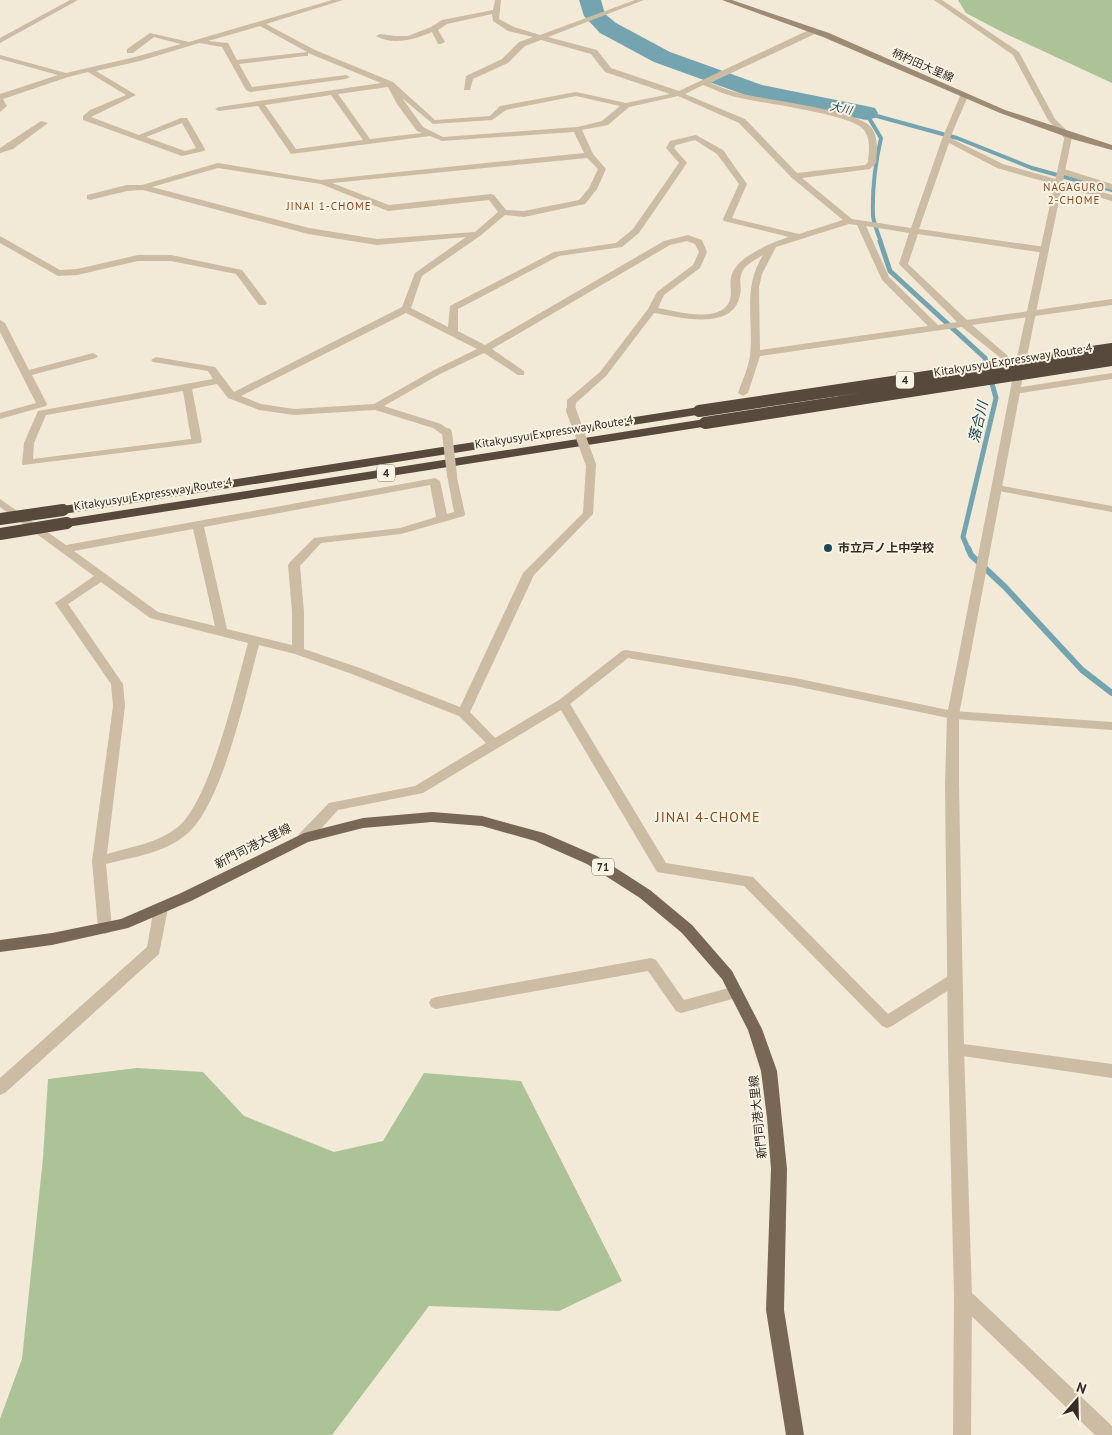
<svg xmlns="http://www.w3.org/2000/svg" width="1112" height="1435" font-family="'PT Sans','Noto Sans JP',sans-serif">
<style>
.green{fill:#acc297}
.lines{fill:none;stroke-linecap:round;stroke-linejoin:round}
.stream-far2{stroke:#75a4b1;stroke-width:4}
.stream-far1{stroke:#75a4b1;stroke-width:5}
.stream{stroke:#75a4b1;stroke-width:6}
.river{fill:#75a4b1;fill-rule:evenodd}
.minor{fill:#cbbca3;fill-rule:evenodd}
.tertiary{fill:#cbbca3;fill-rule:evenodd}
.secondary{fill:#9e8b74;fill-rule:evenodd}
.primary{fill:#786755;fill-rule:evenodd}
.motorway{fill:#57493c;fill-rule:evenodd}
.minor-bridge{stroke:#cbbca3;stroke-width:10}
.motorway-bridge{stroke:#57493c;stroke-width:12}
.poi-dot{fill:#194958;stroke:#faf3e4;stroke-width:2}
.labels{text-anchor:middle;stroke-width:4;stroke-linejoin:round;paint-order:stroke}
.far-street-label{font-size:11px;fill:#352d25;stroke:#faf3e4}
.far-water-label{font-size:11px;font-style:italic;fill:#194958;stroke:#faf3e4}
.far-neighbourhood-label{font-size:11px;letter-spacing:1px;fill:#88471a;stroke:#faf3e4}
.shield{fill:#faf3e4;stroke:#70685e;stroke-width:1}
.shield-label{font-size:11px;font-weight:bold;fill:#352d25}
.street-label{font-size:12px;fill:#352d25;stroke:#faf3e4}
.poi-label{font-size:12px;font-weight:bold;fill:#352d25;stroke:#faf3e4;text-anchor:start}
.water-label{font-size:14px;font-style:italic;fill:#194958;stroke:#faf3e4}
.neighbourhood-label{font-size:14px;letter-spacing:1px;fill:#88471a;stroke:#faf3e4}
</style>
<rect width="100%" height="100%" fill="#f2ead7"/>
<path class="green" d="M958 0H1112V83L1006 34 966 13Z
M137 1068 203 1072 244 1116 334 1152 383 1141 424 1073 521 1081 622 1281 559 1311 429 1306 332 1435H0V1419L22 1359 43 1158 48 1079Z"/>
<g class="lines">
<path class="stream-far2" d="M866 113 881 138C875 164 872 189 873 216 874 224 878 234 881 242
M866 113 957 138 1032 168 1112 190"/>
<path class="stream-far1" d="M880 241 890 271 985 358 996 398 963 537 968 549"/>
<path class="stream" d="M968 548 971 555 1005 587 1082 670 1112 693"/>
<path class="river" d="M579 0H601L605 14 616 23 670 52 762 85 866 106 875 108 878 113 875 118 866 120 748 96 654 62 600 33 584 16Z"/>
<path class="minor" d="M70 0H78L0 43V38Z
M332 0H343L266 24 315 50 393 82 435 120 490 116 500 106 576 92 626 103 670 94 605 72 591 54 541 40 525 46 508 63 473 79 470 90H464L466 76 502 59 519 42 533 37 508 31 493 21 492 14 447 24 438 30 445 42 441 44H438L432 32C416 39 393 46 376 36L380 34 395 36H408L431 27 442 20 493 10 495 0H501L499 19 514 27 540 35 635 0H644L548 37 597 50 611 68 679 91 811 29H817V33L710 83C719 86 729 91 739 93 765 100 853 109 870 126 879 136 877 151 876 163L870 169 802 178 852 219 911 228 942 139 960 96 967 94 968 96 950 138 1003 164 1112 195V201L997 168 949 143 919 229 1045 247 1049 250 1045 253 918 234 908 264 967 320 1112 299V305L972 325 1021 367 1023 369 1018 372 962 327 760 356 748 393 743 396 738 393C742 381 748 369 750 356 754 321 742 288 763 255 755 260 742 266 741 276 739 282 742 289 740 295 733 332 679 317 654 313L606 376 576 403 575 412H567V400L600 372 648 309 657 292 693 265 699 252 695 244 687 241 670 245 492 349 524 371V375H518L484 353 440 374 384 406 441 424 451 431V435H443L433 428 375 410 294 415 259 410 228 398 217 384 192 389 202 441 201 443 23 465 22 463 24 443 38 411 213 379 208 371 153 362 151 360 156 357 215 367 234 392 402 307 415 273 466 237 377 245 308 234 143 190 127 191 90 200 87 199V195L127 185H142L218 163 321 180 584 153 574 132 442 141 430 136 291 154 258 106 219 111 215 109 219 107 381 83 308 53V56H305L239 64 252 87 346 75 350 77 346 79 250 92 246 90 222 47 199 43 140 61 96 71 136 95 91 117 139 135 181 118H187L205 149 204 151 182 156 83 120V116L90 110 126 95 88 72 68 77 3 99 7 106 0 112V94L58 75 0 59V55L66 73 135 57 181 44 154 37 133 53H127V49L150 33 189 42ZM260 26 307 52 237 60 228 43 208 41ZM703 85C714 89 725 95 736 97 759 103 850 114 863 129 871 138 869 151 868 162L865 165 797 173 745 119 685 94ZM388 87 397 104 417 131 422 133 370 139 338 94ZM331 95 363 140 296 149 265 105ZM576 96 620 106 602 121 577 127 443 137 423 127 402 98 433 124 492 120 506 110ZM678 96 739 123 792 178 843 220 799 234 732 218 747 184 723 150 696 135 670 141 666 148 679 163 633 229 616 243 554 252 450 306 448 327 411 308 422 276 480 236 505 215 524 217 585 204 597 189 606 169 593 154 582 130 608 125 629 107ZM182 123 196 148 185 151 146 137ZM695 140 717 154 739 184 723 219 724 221 789 237C773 242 738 256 732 274 728 283 734 295 728 304 716 323 676 311 658 308L664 295 700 268 707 252 702 240 688 235 664 241 485 345 458 331V309L559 256 622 247 639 233 687 163 674 148 676 145ZM587 158 598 169 589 188 579 200 524 211 506 210 494 195 491 194 389 205 332 183ZM218 168 321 184 388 211 489 200 498 212 475 232 377 239 309 228 152 187ZM849 224 857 225 882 280 928 326 760 350 759 287 762 274 776 247ZM866 226 909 233 899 264 957 322 938 325 889 277ZM406 313 477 349 434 370 374 404 294 409 261 404 241 396ZM183 391 191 439 33 459 34 443 46 415Z
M934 0H942L1019 52 1055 119 1071 135V139H1065L1048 120 1013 55Z
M41 121 48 123 13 149 0 153V148Z
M1058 169H1064L1112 184V190L1058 173Z
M0 236 60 270 77 269 138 255H171L242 270 267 303 265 305H259L236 274 171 261H138L77 275 58 276 0 243Z
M0 320 5 323 29 370 93 353 98 356 96 358 32 375 47 404 46 406 0 419V413L36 403 0 332Z
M1112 373V379L1015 394 1010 391 1015 388Z
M591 462 596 465 593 514 534 575 470 712 495 738 559 700 622 651 626 650 795 678 953 711 1112 722V730L953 719 795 686 628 658 570 704 666 863 753 877 888 1014 950 975 955 973 960 975 962 979 960 983 892 1026 887 1028 882 1026 744 886 657 872 561 710 423 793 338 810 309 842H299L297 838 299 834 329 803 415 786 486 743 459 716 352 674 295 654 259 645C246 692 223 802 188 833 166 853 133 857 106 864L112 928 110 932 105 934 100 932 98 928 92 861 113 706 111 684 55 603 94 576 0 507V499L66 545 435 478 440 481 447 514 454 512 447 475 448 473H456L465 514 464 516 401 534 321 543 300 566 304 612V649L360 668 460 707 523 573 583 513 586 465ZM430 485 436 517 400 528 314 538 290 562 288 565 292 612V645L227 629 204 527ZM193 529 215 626 158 612 74 551ZM101 582 150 618 248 643C236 686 211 799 178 827 158 843 131 847 107 854L125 706 123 684 68 604Z
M997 485 1112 506V512L993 490 992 488 993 486Z
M161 902 166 904 168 908 159 954 5 1093 0 1095V1078L147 947 154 908 156 904Z
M651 958 656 960 684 1000 736 986 741 988 743 992 741 996 736 998 681 1013 676 1011 648 971 436 1009 431 1007 429 1003 431 999 436 997Z
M956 1043 1112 1064V1078L956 1055 951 1054 948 1049 951 1044Z
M963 1288 969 1290 1112 1426V1435H1095L957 1302 954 1296 957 1290Z"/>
<path class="tertiary" d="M1065 135 1072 137 1024 371 959 715V784L964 1049 972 1296 971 1435H953L954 1296 948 1049 945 784 947 715 1014 371Z"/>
<path class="secondary" d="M722 0H732L829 33 1005 110 1112 145V150L1072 139 1000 113 823 37Z"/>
<path class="primary" d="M432 812 482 816 544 833 597 856 650 890 692 925 732 971 762 1029 777 1071 787 1169 784 1310 804 1435H786L766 1310 771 1169 767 1118 761 1071 748 1030 722 979 682 933 640 898 587 864 535 841 482 826 432 822 363 828 308 842 191 901 128 928 52 945 0 952V940L52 933 121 919 181 893 304 833 363 818Z"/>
<path class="motorway" d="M699 407 703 408 705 411 703 414 63 514 56 510 63 506Z
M705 419 711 423 709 426 67 527 60 523 67 519Z"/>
<path class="minor-bridge" d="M571 410 591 465
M447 433 452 475"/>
<path class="motorway-bridge" d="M699 411 1112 349
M705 423 1112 360
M0 519 63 510
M0 534 67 523"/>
</g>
<circle class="poi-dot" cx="828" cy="548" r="5"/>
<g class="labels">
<g class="far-street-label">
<text transform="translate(923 65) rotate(24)" y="4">柄杓田大里線</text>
</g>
<g class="far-water-label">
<text transform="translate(841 108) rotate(12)" y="4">大川</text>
</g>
<g class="far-neighbourhood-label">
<text x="1074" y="191">NAGAGURO<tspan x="1074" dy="13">2-CHOME</tspan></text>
<text x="329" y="210">JINAI 1-CHOME</text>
</g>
<g class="shield">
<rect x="896" y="371.5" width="18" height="17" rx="4"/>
<rect x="377" y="464.5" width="18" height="17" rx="4"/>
<rect x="592" y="858.5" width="22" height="17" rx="4"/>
</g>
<g class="shield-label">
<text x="905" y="384">4</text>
<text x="386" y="477">4</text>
<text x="603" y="871">71</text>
</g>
<g class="street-label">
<text transform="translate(1013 360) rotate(-9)" y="4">Kitakyusyu Expressway Route 4</text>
<text transform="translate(554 432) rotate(-9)" y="4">Kitakyusyu Expressway Route 4</text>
<text transform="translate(153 494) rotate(-9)" y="4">Kitakyusyu Expressway Route 4</text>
<text transform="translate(253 846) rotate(-27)" y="4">新門司港大里線</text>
<text transform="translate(758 1117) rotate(-96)" y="4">新門司港大里線</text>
</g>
<g class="poi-label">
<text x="838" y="552">市立戸ノ上中学校</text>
</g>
<g class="water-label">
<text transform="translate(978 422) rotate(-77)" y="5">落合川</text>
</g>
<g class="neighbourhood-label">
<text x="708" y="822">JINAI 4-CHOME</text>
</g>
</g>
<g transform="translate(1077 1400) rotate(20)" stroke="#faf3e4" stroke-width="4" paint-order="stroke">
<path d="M0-4L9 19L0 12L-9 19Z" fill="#352d25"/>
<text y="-8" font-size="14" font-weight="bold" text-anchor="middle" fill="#352d25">N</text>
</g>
</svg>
